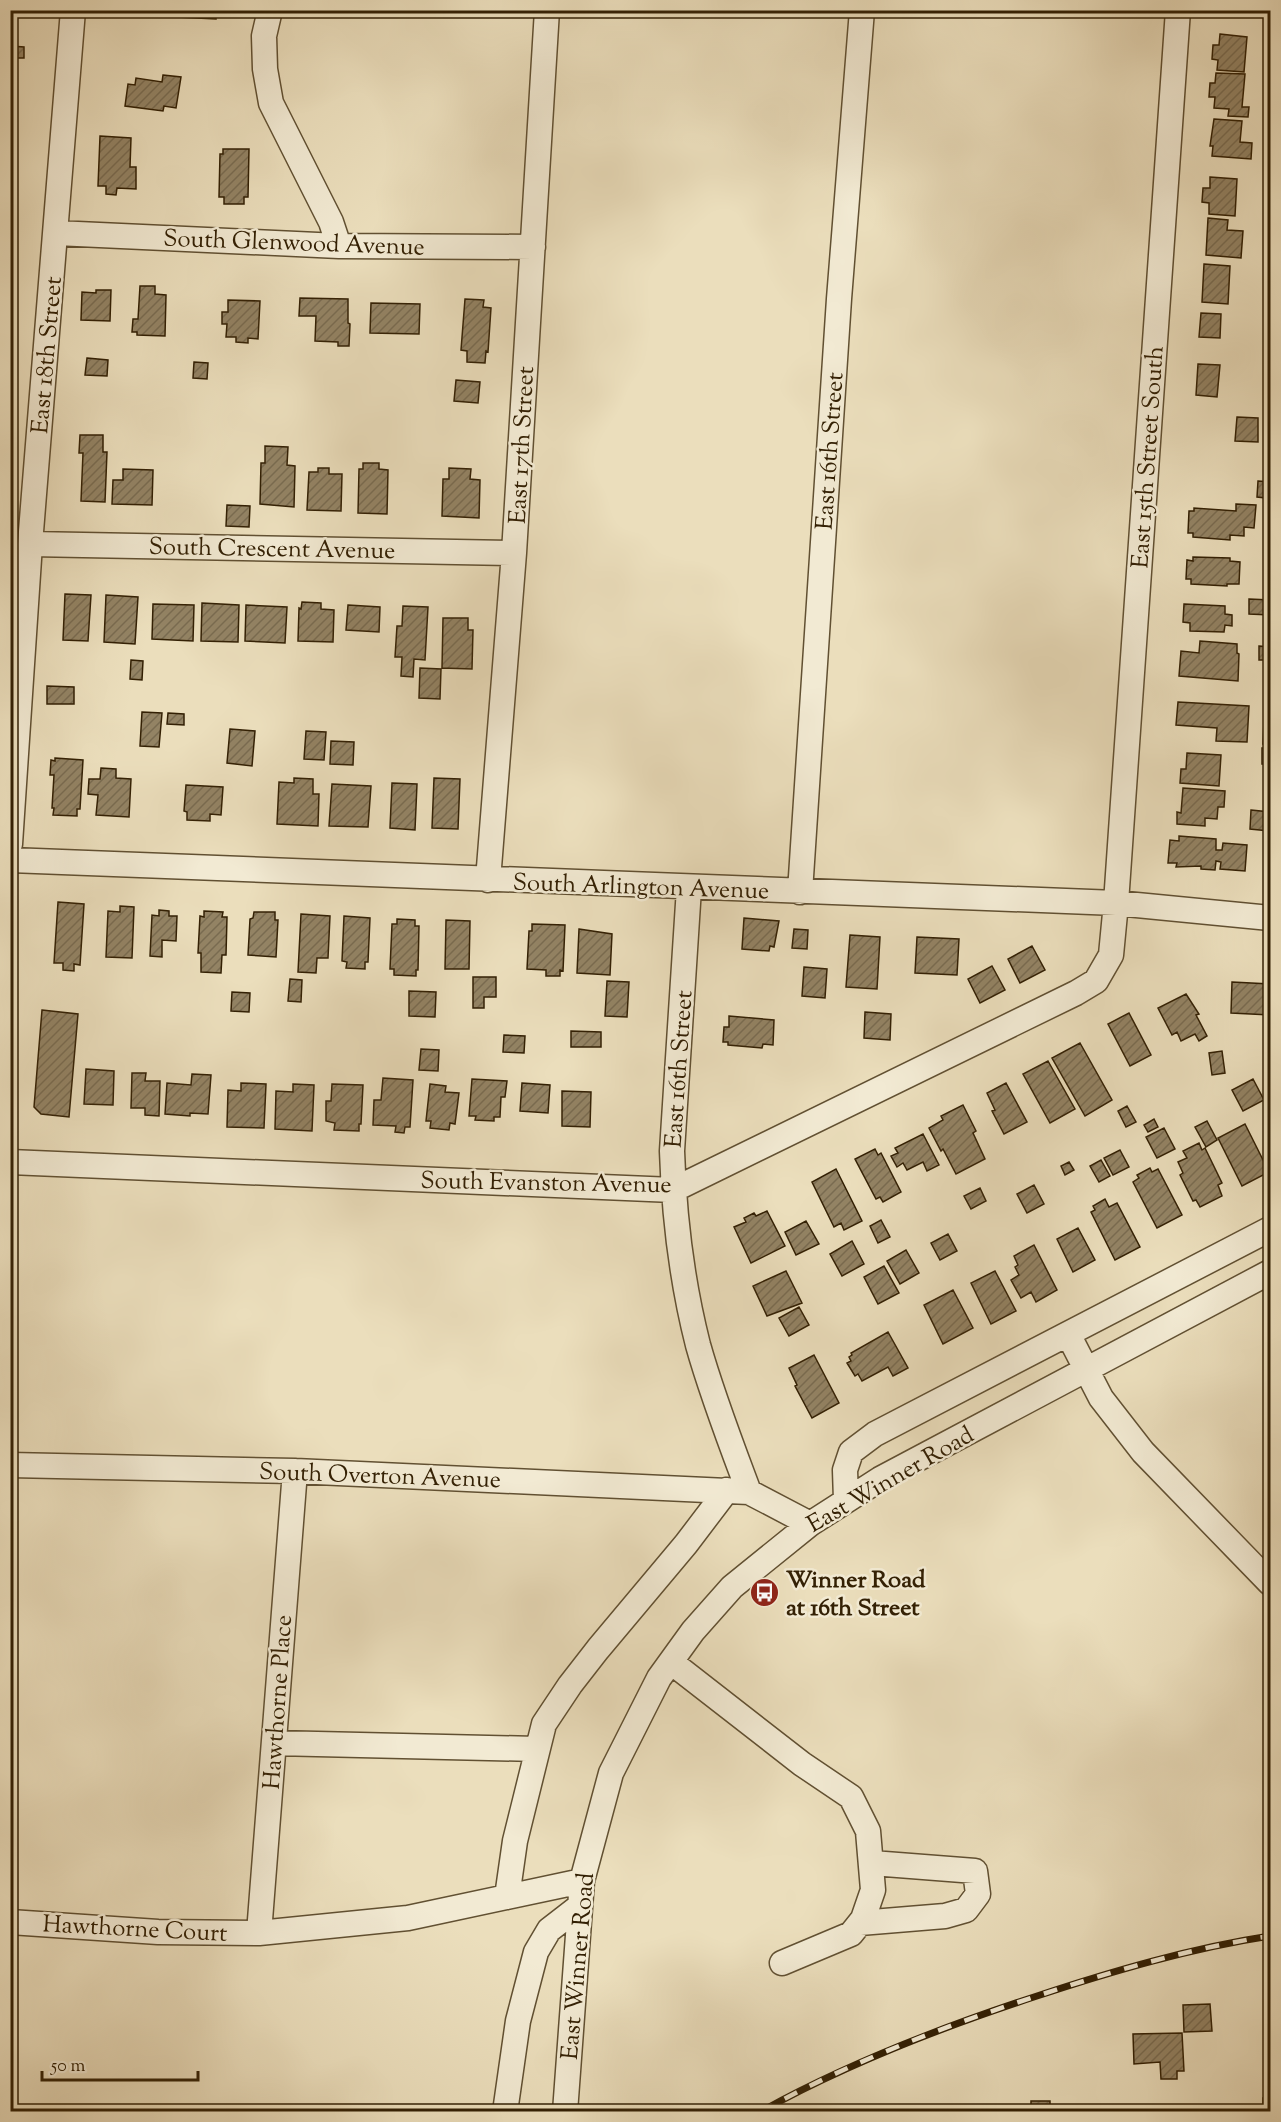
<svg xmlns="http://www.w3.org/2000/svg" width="1281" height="2122" font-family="'Sorts Mill Goudy',serif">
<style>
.building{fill:url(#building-hatch);stroke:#332004;stroke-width:1.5}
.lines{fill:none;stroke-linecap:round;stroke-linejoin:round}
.minor-casing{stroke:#615032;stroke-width:27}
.minor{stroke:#f2ead3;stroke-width:24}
.rail-casing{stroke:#332004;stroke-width:7}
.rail{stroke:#f2ead3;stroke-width:4.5;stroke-dasharray:14;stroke-linecap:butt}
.labels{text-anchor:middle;stroke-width:5;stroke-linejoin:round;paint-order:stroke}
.street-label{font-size:24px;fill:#332004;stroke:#f2ead3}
.poi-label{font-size:24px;font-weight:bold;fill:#332004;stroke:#f2ead3;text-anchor:start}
</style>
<defs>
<pattern id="building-hatch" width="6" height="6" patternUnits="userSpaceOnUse" patternTransform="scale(1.5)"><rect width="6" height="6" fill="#938364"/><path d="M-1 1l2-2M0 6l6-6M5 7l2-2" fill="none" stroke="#796b50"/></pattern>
</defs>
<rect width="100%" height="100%" fill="#ebdebc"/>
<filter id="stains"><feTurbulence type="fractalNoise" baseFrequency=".00333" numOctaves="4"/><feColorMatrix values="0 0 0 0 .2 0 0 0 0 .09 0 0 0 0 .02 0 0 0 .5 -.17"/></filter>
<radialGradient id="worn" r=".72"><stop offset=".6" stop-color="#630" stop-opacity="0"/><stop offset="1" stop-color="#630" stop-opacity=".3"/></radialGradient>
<path class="building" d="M136 10H216V19L136 15Z
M1222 10H1242L1241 16 1222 14Z
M1220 34 1247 37 1244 72 1217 70 1218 60 1212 59 1213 45H1219Z
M10 46 24 47V58H10Z
M1216 73 1245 74 1242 107H1249L1248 117 1228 116 1229 109 1214 108 1215 97H1209L1210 83H1215Z
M163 75 181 77 176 108 164 106 163 111 125 106 128 84 135 85 136 78 162 82Z
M1214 119 1242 121 1240 142 1252 143 1251 159 1212 156 1213 146H1210Z
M100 136 131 138 130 167H136V189L117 188 116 195 106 194V186H98Z
M223 149H249L248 197H244V204H224V197H219L220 154H223Z
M1210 177 1237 179 1235 216 1209 214V203L1202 202 1203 188H1210Z
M1208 218 1228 220 1227 230 1243 231 1241 258 1206 255Z
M1204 264 1230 266 1228 304 1202 302Z
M140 286H155V294L166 295 165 336 137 335V332H132L133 319H138Z
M96 290H111L110 321 81 320 82 292 96 293Z
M300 298 348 299V323L350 324 349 346H338V342L315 341 316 316H299Z
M465 299 484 300 483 307 491 308 488 352 486 351 485 363 467 362V351L461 350Z
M228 300 260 301 258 339 248 338V343L236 342V337H226L227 324H222V312H228Z
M371 303 420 304 419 334 370 333Z
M1201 313 1221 314 1220 338 1199 337Z
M87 358 108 360 107 376 85 375Z
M194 362 208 363 207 379 193 378Z
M1198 364 1220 365 1217 397 1196 395Z
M456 380 480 382 478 403 454 401Z
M1237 417 1258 418V442L1235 441Z
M80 435H103V452H107L105 502 81 501 83 453H79Z
M265 446 288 447 287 465 295 466 294 507 260 504 261 463H265Z
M363 463H379V469L388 470 387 514 358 513 359 469H363Z
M318 468H329V474H342L341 511 307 510 309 472H318Z
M449 468 471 469 470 479 480 480 479 518 442 516 443 479H449Z
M123 469 153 470 152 505 112 504 113 480H123Z
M1258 481 1270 482V501H1266V498L1257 497Z
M1236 504 1256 505 1254 528 1244 527V536L1230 535V540L1193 537V533H1188L1189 511H1194V508L1236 511Z
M227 505 250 506 249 527 226 526Z
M1270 555V585H1267Z
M1193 557 1230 558V561L1240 562 1239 584H1227V586L1191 584V579H1186L1187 560 1193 561Z
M65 594 91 595 88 641 63 640Z
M106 595 138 597 135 644 104 642Z
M1249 599 1270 600V615L1249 614Z
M302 602 321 603V609L334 610 333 642 298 641 299 608 301 609Z
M202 603 239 605 238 642 201 641Z
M153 604 194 605 193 641 152 639Z
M1184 604 1225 606V614L1232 615V626L1225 625 1224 632 1190 631V623L1183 622Z
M246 605 287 607 285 643 245 641Z
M348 605 380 607 379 632 346 630Z
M403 606 428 607 425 660 414 659 413 677 401 676 402 657H395L397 626H402Z
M443 618H468V630H473L472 669 442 668Z
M1200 641 1237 644V653L1239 654 1238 681 1179 676 1181 651 1199 653Z
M1259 646 1270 647V660H1259Z
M131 660 143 661 142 680 130 679Z
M420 668 441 669 440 699 419 698Z
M47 686 74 687V704H47Z
M1265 698H1270V744H1263Z
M1178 702 1249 706 1247 742 1216 741 1217 728 1176 725Z
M142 712 162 713 159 747 140 746Z
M168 713 184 714V725L167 724Z
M230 729 255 731 252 766 227 763Z
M306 731 326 732 324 760 304 759Z
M331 741 354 742 353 765 330 764Z
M1262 748H1270V764H1262Z
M1187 753 1221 755 1219 786 1180 783 1181 769H1186Z
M55 758 83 760 80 809H77V816L53 815 54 808H52L54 775H50L51 760 55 761Z
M101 768 116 769V778L131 779 129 817 96 815 98 795 88 794 89 779H100Z
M294 778 313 779V794H319L318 826 277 824 279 782 294 783Z
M434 778 460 779 458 829 432 828Z
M392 783 417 784 415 830 390 828Z
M332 784 371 786 368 827 329 826Z
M186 785 223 787 221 815 210 814V821L187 820V812L184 811Z
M1183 788 1225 791 1224 807H1218L1217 819 1205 818V826L1177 824V812L1181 813Z
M1251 810 1270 812 1269 831 1250 829Z
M1179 836 1216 839V850H1222L1223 843 1247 845 1245 871 1220 869 1221 862 1216 861 1215 870 1201 869V866L1176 867 1177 863H1168L1170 840 1179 841Z
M58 902 84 904 80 965 74 964V971L63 970V963H54Z
M120 906 134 907 132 958 106 957 108 911 120 912Z
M159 910 169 911V916H177L176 941 162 940V957L150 956 152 915 159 916Z
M204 911 223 912 222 917H227L226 955H222L221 973 201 972V953H198L200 916 204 917Z
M254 912H275V920H278L276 957 248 955 250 919 253 918Z
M301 914 330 916 328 958H317L316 973 298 972Z
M344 916 370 918 368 962H365V969L346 968 347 962 342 961Z
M744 918 779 921 774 947 770 946 769 951 742 949Z
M397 919 415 920V926H419L418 970H416V976L394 975V969H390L392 924H397Z
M446 920 470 921 469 969H445Z
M532 924 565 925 563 971 560 970V976H546V970L527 969 529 931H532Z
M579 929 612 934 610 975 577 973Z
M794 929 808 930 807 949 792 948Z
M850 935 880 937 877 989 846 987Z
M917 937 959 939 957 975 915 973Z
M1032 946 1045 970 1020 983 1008 959Z
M992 966 1005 990 980 1003 968 979Z
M804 967 827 969 825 998 802 996Z
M473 977H496V997H484V1008H473Z
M290 979 302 980 301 1002 288 1001Z
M607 981 629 982 627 1017 605 1016Z
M1232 982 1270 984V1015L1231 1013Z
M409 991 436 992 435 1017 409 1016Z
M232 992 250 993 249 1012 231 1011Z
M1186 994 1199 1014 1196 1015 1207 1036 1199 1041 1195 1034 1181 1041 1177 1032 1172 1035 1158 1008Z
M42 1010 78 1014 69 1117 41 1114 34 1107Z
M865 1012 891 1014 890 1040 864 1038Z
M1129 1013 1151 1055 1130 1066 1108 1024Z
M729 1016 774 1020 773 1045 763 1044 762 1048 728 1045V1042H723L724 1027H729Z
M571 1031 601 1032V1047H571Z
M504 1035 525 1036 524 1053 503 1052Z
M1080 1043 1112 1100 1085 1116 1052 1058Z
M421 1049 439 1050 438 1071 419 1070Z
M1222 1051 1225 1073 1212 1075 1209 1053Z
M1048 1061 1075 1109 1050 1123 1023 1074Z
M86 1069 114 1071 113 1105 84 1104Z
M132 1073H146L145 1081H160L159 1116 145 1115V1108H131Z
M192 1074 211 1075 208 1114 190 1113V1116L165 1114 167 1083 191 1085Z
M383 1078 413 1080 410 1127H405L404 1133 395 1132 396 1126 373 1125 374 1100H381Z
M472 1079 507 1081 505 1097H501L500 1117H494V1121L475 1120 476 1116H469Z
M1253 1079 1264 1100 1243 1111 1232 1090Z
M241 1083 266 1084 264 1128 227 1127 228 1090 241 1091Z
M522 1083 550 1085 548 1113 520 1111Z
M1006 1083 1027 1122 1004 1134 992 1111 995 1110 987 1093Z
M293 1084 314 1085 312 1131 275 1129 276 1091 293 1092Z
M332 1084 363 1085 361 1124H359V1131L334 1130 335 1123 326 1121V1101H331Z
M430 1084 446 1086 445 1092 459 1093 455 1124 450 1123 449 1130 430 1128 431 1121H426Z
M562 1091 591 1092 590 1127 562 1126Z
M963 1105 976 1131 973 1133 985 1159 956 1174 943 1149 941 1151 929 1128 943 1120 941 1116Z
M1127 1106 1136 1122 1126 1127 1118 1111Z
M1154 1119 1158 1127 1148 1132 1144 1125Z
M1207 1121 1217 1140 1206 1147 1195 1127Z
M1245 1124 1269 1172 1242 1186 1218 1138Z
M1164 1128 1175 1149 1157 1158 1146 1137Z
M923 1134 939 1165 927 1171 923 1162 907 1170 903 1163 897 1167 891 1156 898 1153 895 1148Z
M1199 1143 1202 1150 1205 1148 1222 1183 1218 1185 1222 1196 1200 1207 1196 1200 1193 1201 1180 1175 1183 1173 1178 1162 1187 1158 1183 1151Z
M875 1149 878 1155 881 1153 901 1192 883 1202 880 1197 876 1199 855 1159Z
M1120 1150 1129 1167 1113 1175 1104 1158Z
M1101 1160 1110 1176 1099 1182 1090 1166Z
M1069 1162 1074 1170 1065 1175 1061 1166Z
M1150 1168 1152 1172 1158 1169 1182 1215 1157 1228 1133 1182 1139 1178 1137 1175Z
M836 1169 862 1221 844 1230 841 1223 834 1227 812 1182Z
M1034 1185 1044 1204 1027 1213 1017 1194Z
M980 1188 986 1201 971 1209 964 1196Z
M1105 1199 1109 1207 1117 1203 1140 1247 1115 1260 1091 1212 1095 1210 1093 1206Z
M767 1211 785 1246 751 1263 734 1227 746 1222 744 1218 754 1213 756 1216Z
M881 1220 890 1237 878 1243 870 1226Z
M806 1221 819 1244 796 1255 785 1232Z
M1078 1228 1095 1260 1073 1272 1057 1239Z
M948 1234 957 1251 940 1260 931 1243Z
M852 1241 864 1264 842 1276 830 1254Z
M1034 1245 1057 1290 1036 1302 1031 1292 1021 1298 1011 1280 1019 1275 1015 1267 1018 1265 1014 1256Z
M906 1250 919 1273 900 1284 887 1261Z
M884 1266 899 1293 878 1304 864 1277Z
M786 1271 802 1303 767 1316 753 1286Z
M995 1271 1016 1311 991 1324 971 1283Z
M953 1290 973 1328 943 1344 924 1305Z
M799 1307 809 1325 789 1336 779 1318Z
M888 1332 908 1368 893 1376 888 1367 862 1381 858 1374 855 1376 847 1363 851 1361 849 1357 852 1355 851 1353Z
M814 1355 839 1403 812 1418 795 1386 797 1385 789 1368Z
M1265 1987H1270V2010H1266Z
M1210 2004 1212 2031 1184 2032 1183 2005Z
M1182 2033 1184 2071H1177V2079H1161L1160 2062 1134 2064 1133 2034Z
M1263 2098H1270V2112H1248V2109H1263Z
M1031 2101H1050V2111L1053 2112H1027L1031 2111Z
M990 2105H1004V2112H990Z
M859 2109 889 2110V2112H859Z
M1210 2109 1237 2110V2112H1210Z
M1102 2110H1148V2112H1102Z"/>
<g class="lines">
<defs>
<path id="minor" d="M270 10 264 36 265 69 271 103 331 222 339 246
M56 233 339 246 533 247
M30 544 514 553
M10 844 30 544 73 10
M10 860 1116 903 1270 918
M488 880 514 553 547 10
M689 888 672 1151C674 1216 682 1282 698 1345 712 1395 731 1444 749 1492
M800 892 839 299 862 10
M10 1162 673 1190 1076 993 1096 981 1111 955 1116 903 1178 10
M1068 1334 1101 1398 1143 1452 1270 1583
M10 1465 295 1471 749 1492 810 1524
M846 1500 845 1470 851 1452 875 1434 1270 1229
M671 1662 802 1764 851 1797 868 1831 873 1890 863 1919 851 1934 782 1963
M274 1743 537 1749
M507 1897 515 1841 544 1724 570 1685 598 1649 686 1544 727 1490
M10 1922 158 1932 259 1933 408 1918 582 1881
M860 1923 945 1916 966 1910 978 1894 975 1871 872 1863
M259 1933 295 1471
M505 2112 518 2021 536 1952 549 1930 580 1906
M565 2112 582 1881 611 1773 659 1678 693 1631 732 1587 810 1524 880 1479 1270 1272"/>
</defs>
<use href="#minor" class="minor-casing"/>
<use href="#minor" class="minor"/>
<defs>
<path id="rail" d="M760 2112C848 2063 942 2027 1037 1996 1113 1971 1191 1948 1270 1936"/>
</defs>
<use href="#rail" class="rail-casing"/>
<use href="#rail" class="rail"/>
</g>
<defs>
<symbol id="bus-disc" viewBox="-11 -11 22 22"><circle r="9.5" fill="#8f2418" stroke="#f2ead3"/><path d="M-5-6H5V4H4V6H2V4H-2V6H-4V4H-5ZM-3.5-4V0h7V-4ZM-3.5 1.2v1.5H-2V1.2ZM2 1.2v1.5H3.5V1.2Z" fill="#fff"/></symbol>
</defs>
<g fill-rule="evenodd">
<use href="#bus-disc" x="748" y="1576" width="33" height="33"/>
</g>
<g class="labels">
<g class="street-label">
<text transform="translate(294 242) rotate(2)" y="8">South Glenwood Avenue</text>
<text transform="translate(46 355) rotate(-85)" y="8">East 18th Street</text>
<text transform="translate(521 445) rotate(-87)" y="8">East 17th Street</text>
<text transform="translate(829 451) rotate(-86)" y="8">East 16th Street</text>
<text transform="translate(1147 457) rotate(-86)" y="8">East 15th Street South</text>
<text transform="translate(272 548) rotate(1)" y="8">South Crescent Avenue</text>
<text transform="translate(641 886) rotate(2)" y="8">South Arlington Avenue</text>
<text transform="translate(678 1069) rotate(-86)" y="8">East 16th Street</text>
<text transform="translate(546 1182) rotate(1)" y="8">South Evanston Avenue</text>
<text transform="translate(380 1475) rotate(2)" y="8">South Overton Avenue</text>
<text transform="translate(890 1479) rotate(-30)" y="8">East Winner Road</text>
<text transform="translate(277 1702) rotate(-86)" y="8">Hawthorne Place</text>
<text transform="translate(135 1928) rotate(3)" y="8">Hawthorne Court</text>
<text transform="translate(577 1966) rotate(-85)" y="8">East Winner Road</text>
</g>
<g class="poi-label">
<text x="786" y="1587">Winner Road<tspan x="786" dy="28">at 16th Street</tspan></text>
</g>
</g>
<rect width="1281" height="2122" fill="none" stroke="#ebdebc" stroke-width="36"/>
<rect x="12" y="12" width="1257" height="2098" fill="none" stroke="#332004" stroke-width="3"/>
<rect x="18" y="18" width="1245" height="2086" fill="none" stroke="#332004" stroke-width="1.5"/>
<path d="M42 2071v9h156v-9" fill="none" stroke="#332004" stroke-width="3"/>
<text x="51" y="2071" font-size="18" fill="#332004" stroke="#f2ead3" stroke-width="4.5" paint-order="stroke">50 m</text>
<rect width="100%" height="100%" filter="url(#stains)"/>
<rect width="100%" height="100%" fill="url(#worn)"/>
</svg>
